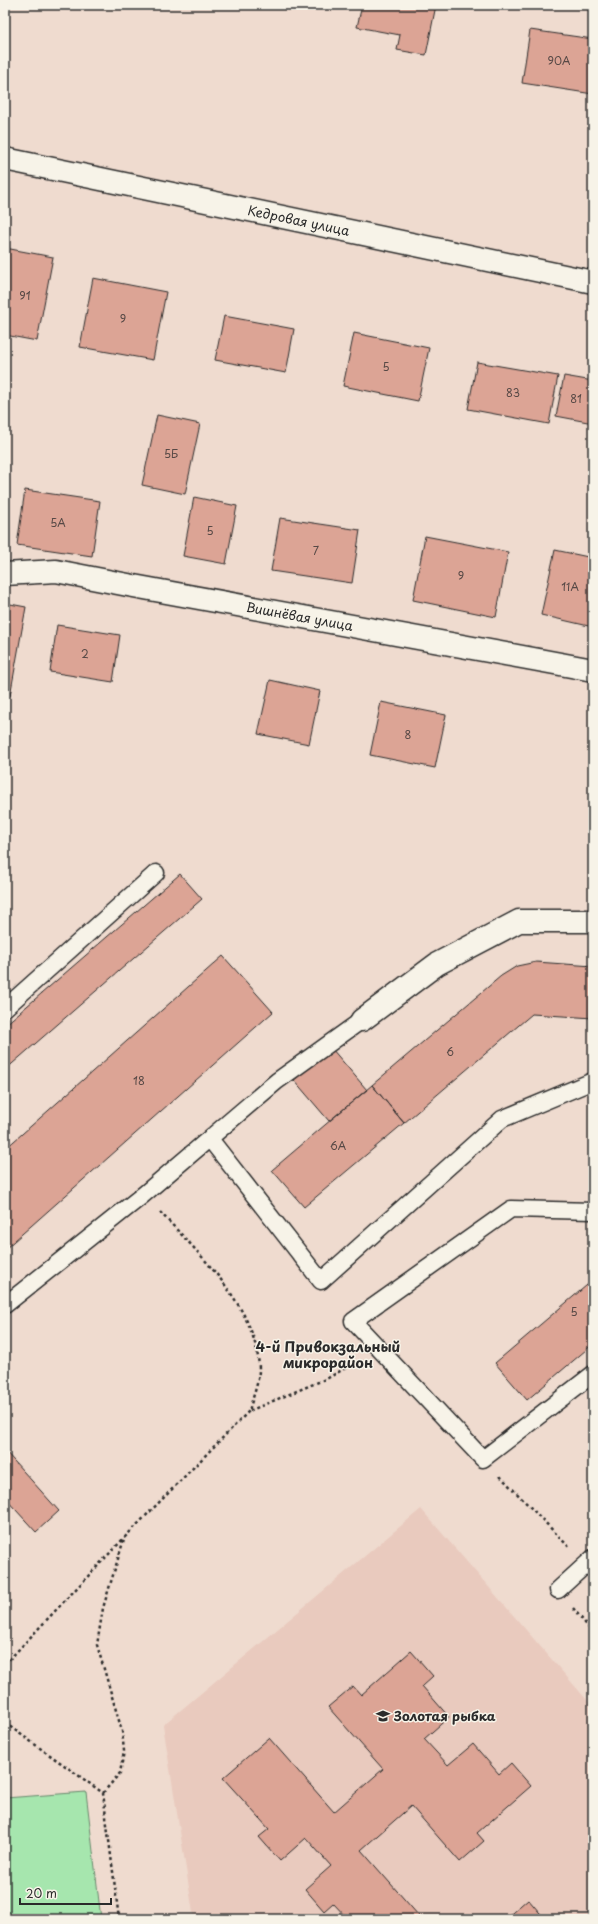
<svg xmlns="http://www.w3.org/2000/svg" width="598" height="1924" font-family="'Playpen Sans',sans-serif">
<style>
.built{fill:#e9cabe}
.garden{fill:#a6e6ae;stroke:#68886c}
.building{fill:#dca495;stroke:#2b2b2b}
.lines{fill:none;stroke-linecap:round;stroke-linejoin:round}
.service-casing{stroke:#2b2b2b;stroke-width:19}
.minor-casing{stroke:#2b2b2b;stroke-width:25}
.tertiary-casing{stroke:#2b2b2b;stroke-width:25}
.path{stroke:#2b2b2b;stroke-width:2.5;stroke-dasharray:3 3;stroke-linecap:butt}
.service{stroke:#f7f3e8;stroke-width:16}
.minor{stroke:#f7f3e8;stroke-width:22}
.tertiary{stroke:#f7f3e8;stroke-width:22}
.labels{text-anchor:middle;stroke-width:3;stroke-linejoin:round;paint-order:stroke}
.number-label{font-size:11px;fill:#574946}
.street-label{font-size:13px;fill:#2b2b2b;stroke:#f7f3e8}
.poi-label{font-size:13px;font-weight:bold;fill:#2b2b2b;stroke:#f7f3e8;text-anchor:start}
.neighbourhood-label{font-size:14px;font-weight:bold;fill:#2b2b2b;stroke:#f7f3e8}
</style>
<rect width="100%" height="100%" fill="#efdbcf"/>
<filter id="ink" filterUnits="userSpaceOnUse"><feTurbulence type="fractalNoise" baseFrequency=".025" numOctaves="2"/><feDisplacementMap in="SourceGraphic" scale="8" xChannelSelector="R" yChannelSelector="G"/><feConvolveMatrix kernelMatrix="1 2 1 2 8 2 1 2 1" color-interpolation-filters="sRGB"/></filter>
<g filter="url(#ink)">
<path class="built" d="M421 1509 593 1707V1919H194L163 1725Z"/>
<path class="garden" d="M86 1792 101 1919H5V1798Z"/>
<path class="building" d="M362 5H436L426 55 397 50 400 35 357 27Z
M530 30 593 39V94L522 83Z
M5 248 53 257 37 341 5 335Z
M93 278 166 292 153 360 80 347Z
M224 316 294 329 286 373 215 360Z
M354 333 429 348 418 401 343 386Z
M477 362 558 376 549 424 468 409Z
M564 376 593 381V423L556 416Z
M157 415 200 424 185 494 142 485Z
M25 490 100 501 92 556 17 545Z
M194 497 237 506 226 564 183 556Z
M280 518 360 530 352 583 271 571Z
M425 536 508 552 496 617 413 600Z
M555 550 593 558V627L541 615Z
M5 603 26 607 10 696 5 695Z
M57 625 120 635 113 682 50 672Z
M270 680 320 691 309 744 258 734Z
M381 702 446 715 435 768 370 755Z
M180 874 202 899 5 1070V1025Z
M223 956 273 1012 5 1249V1149Z
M536 962 593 966V1018L532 1014 404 1123 372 1085 501 976 517 966Z
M332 1049 367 1090 329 1121 294 1080Z
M372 1085 404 1123 304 1207 272 1170Z
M593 1280V1344L527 1400 495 1363Z
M5 1451 59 1511 36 1532 5 1498Z
M411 1651 433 1676 422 1686 449 1717 424 1739 448 1765 473 1744 499 1774 511 1763 531 1786 477 1833 484 1841 460 1862 411 1806 361 1850 419 1916 415 1919H348L333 1903 324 1911 305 1889 331 1866 306 1838 280 1861 259 1837 269 1829 223 1778 269 1738 334 1812 383 1769 328 1707 353 1686 361 1695Z
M528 1899 545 1919H505Z"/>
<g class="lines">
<defs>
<path id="service" d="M5 1008 156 873
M210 1139 321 1281 502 1119 593 1081
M593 1211 511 1209 353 1321 483 1459 593 1374
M5 1305 143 1195 277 1081 362 1020
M558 1590 593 1558"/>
<g id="minor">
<path id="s1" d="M5 574 56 571 128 585 593 670"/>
<path d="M362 1020 437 964 519 921H593"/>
</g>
<g id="tertiary">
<path id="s2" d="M5 159 593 282"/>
</g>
</defs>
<use href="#service" class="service-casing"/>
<use href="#minor" class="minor-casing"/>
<use href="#tertiary" class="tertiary-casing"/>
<path class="path" d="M160 1212C200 1255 257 1307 259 1369 259 1383 252 1399 249 1411L328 1378 358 1361
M500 1476 569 1547
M573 1608 593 1633
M5 1664 125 1537 249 1411
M5 1723 103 1793 119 1919
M103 1793 120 1773 124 1751 122 1731 97 1645 103 1608 124 1539"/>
<use href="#service" class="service"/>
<use href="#minor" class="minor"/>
<use href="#tertiary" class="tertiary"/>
</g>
</g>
<defs>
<symbol id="school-bare" viewBox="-9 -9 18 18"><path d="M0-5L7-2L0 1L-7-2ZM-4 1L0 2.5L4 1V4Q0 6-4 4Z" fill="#2b2b2b" stroke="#f7f3e8" stroke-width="2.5" paint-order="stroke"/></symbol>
</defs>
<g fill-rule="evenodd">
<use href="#school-bare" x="373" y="1706" width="20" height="20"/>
</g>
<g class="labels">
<g class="number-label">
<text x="559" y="65">90А</text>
<text x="25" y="300">91</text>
<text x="123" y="323">9</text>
<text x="386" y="371">5</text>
<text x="513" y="397">83</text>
<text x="576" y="403">81</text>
<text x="171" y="458">5Б</text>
<text x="58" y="527">5А</text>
<text x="210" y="535">5</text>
<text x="316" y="555">7</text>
<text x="461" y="580">9</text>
<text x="570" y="591">11А</text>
<text x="85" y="658">2</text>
<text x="408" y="739">8</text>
<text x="450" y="1056">6</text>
<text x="139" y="1085">18</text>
<text x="338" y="1150">6А</text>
<text x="574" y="1316">5</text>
</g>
<g class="street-label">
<text dy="5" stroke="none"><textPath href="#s2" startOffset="300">Кедровая улица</textPath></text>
<text dy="5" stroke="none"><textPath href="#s1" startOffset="299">Вишнёвая улица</textPath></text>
</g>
<g class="poi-label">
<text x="394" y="1721">Золотая рыбка</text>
</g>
<g class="neighbourhood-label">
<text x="328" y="1352">4-й Привокзальный<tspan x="328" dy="16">микрорайон</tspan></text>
</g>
</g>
<rect width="598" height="1924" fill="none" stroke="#f7f3e8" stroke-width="20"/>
<rect x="10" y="10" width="578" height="1904" fill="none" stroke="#2b2b2b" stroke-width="1.5" filter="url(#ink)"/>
<path d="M20 1898v6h91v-6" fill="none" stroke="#2b2b2b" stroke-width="2"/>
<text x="26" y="1898" font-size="12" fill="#2b2b2b" stroke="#f7f3e8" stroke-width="3" paint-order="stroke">20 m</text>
</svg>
